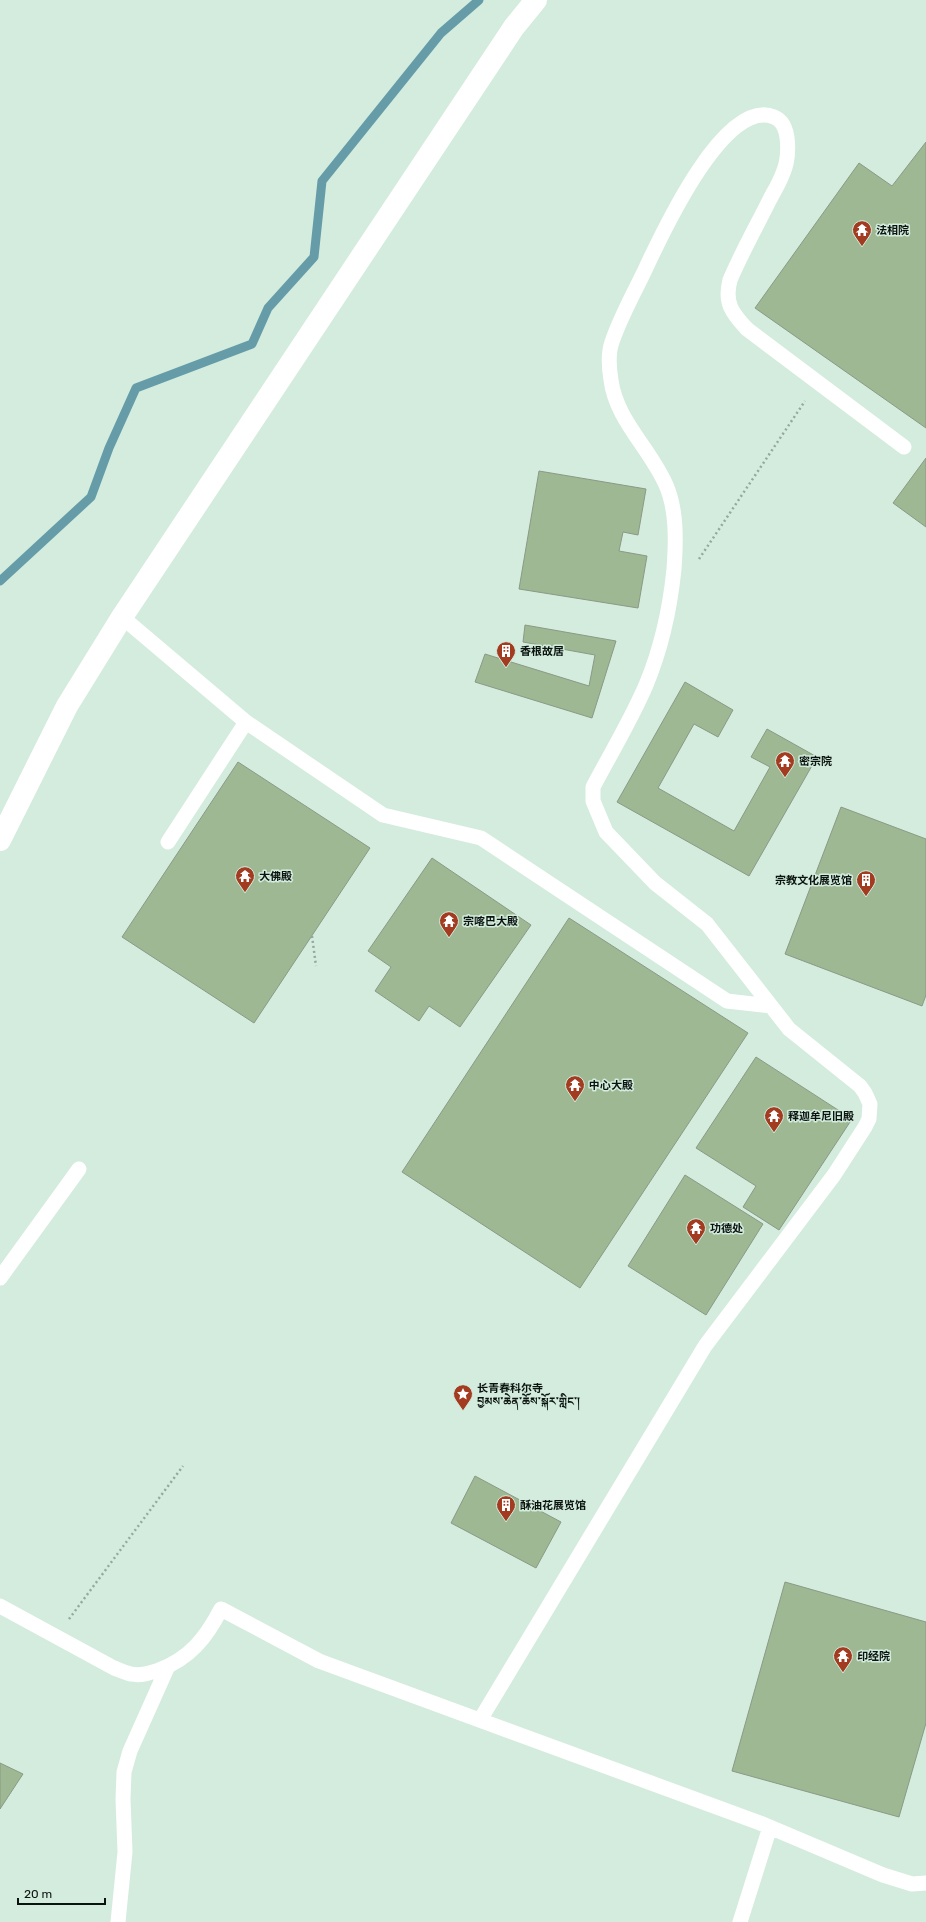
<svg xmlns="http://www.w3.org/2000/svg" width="926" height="1922" font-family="Rubik,'Noto Sans SC','Noto Serif Tibetan',sans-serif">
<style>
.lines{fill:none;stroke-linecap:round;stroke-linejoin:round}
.stream{stroke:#659ca8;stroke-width:9}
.building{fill:#9db892;stroke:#8c9986}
.path{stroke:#94a89d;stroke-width:2.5;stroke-dasharray:2 3;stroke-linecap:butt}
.lane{stroke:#fff;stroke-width:15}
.street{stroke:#fff;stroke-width:22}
.labels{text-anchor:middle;stroke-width:3;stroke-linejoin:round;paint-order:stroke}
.poi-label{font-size:11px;font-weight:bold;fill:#0b130f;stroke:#d3ecde;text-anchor:start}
</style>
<rect width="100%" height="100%" fill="#d3ecde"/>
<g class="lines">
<path class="stream" d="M0 581 91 497 109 448 136 388 252 344 268 308 314 257 322 181 441 33 479 0"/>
</g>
<path class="building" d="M926 142V428L755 308 859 163 892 186Z
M926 458V527L893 503Z
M539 471 646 489 638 535 623 532 619 551 647 556 638 608 519 589Z
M525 625 616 641 592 718 475 682 485 654 589 686 595 655 523 642Z
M685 682 733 710 718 737 694 724 658 788 734 831 770 767 751 757 767 729 817 757 749 876 617 802Z
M238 762 370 848 254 1023 122 937Z
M841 807 926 839V995L922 1006 785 954Z
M432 858 531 925 460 1027 429 1006 419 1021 375 991 391 967 368 951Z
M569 918 748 1033 580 1288 402 1172Z
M756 1057 852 1119 779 1230 743 1207 756 1186 696 1148Z
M685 1175 763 1224 706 1315 628 1266Z
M475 1476 561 1522 536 1568 451 1523Z
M785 1582 926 1622V1723L899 1817 732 1771Z
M0 1763 23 1774 0 1809Z"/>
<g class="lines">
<path class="path" d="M699 559 805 401
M312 936 316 966
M69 1619 183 1466"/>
<path class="lane" d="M122 617 246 722 383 815 481 838 727 1001 771 1006
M168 842 246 722
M0 1278 79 1169
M0 1606 114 1668C119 1670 125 1673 131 1674 141 1676 150 1673 159 1670 190 1658 206 1638 221 1609L319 1661 760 1823 883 1875 912 1884 926 1883
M480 1720 705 1346 834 1175 865 1127 869 1119 870 1104 865 1093 860 1086 789 1029 707 924 655 883 606 832 593 801V787C611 753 631 720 646 685 661 649 670 609 674 569 676 542 677 510 666 485 650 448 616 420 611 380 609 368 608 353 612 342 620 318 633 295 644 272 660 238 724 96 774 117 792 124 789 159 783 173 779 184 773 193 768 203 755 229 741 254 730 280 724 303 732 313 747 329L904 447
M118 1922 125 1852 123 1799 124 1772 130 1751 168 1666
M740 1922 770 1827"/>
<path class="street" d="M0 840 67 706 122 617 514 27 536 0"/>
</g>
<defs>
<symbol id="temple-pin" viewBox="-11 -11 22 30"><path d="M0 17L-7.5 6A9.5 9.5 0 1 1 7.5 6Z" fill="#a33b20" stroke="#d3ecde"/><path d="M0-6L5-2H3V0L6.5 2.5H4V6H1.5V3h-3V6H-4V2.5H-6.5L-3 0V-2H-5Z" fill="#fff"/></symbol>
<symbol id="building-pin" viewBox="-11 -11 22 30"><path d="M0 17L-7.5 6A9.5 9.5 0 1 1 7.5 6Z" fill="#a33b20" stroke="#d3ecde"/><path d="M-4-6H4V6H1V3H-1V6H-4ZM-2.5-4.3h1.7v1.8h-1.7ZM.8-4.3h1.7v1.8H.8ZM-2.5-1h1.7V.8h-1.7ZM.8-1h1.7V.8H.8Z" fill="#fff"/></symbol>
<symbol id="sight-pin" viewBox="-11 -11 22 30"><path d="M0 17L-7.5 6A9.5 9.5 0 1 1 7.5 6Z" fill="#a33b20" stroke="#d3ecde"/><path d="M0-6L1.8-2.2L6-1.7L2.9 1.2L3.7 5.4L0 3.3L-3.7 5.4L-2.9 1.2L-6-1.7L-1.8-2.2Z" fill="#fff"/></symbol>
</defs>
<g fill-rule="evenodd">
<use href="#temple-pin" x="851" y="219" width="22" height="30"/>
<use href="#building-pin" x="495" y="640" width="22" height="30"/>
<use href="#temple-pin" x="774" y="750" width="22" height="30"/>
<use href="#temple-pin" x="234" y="865" width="22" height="30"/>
<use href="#building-pin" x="855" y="869" width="22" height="30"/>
<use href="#temple-pin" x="438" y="910" width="22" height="30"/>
<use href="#temple-pin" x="564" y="1074" width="22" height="30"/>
<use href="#temple-pin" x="763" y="1105" width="22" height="30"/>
<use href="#temple-pin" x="685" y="1217" width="22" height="30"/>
<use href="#sight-pin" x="452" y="1383" width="22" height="30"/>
<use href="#building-pin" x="495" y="1494" width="22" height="30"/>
<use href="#temple-pin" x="832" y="1645" width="22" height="30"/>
</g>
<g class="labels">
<g class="poi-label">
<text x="876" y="234">法相院</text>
<text x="520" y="655">香根故居</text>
<text x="799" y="765">密宗院</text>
<text x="259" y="880">大佛殿</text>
<text x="852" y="884" text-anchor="end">宗教文化展览馆</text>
<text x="463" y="925">宗喀巴大殿</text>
<text x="589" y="1089">中心大殿</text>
<text x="788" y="1120">释迦牟尼旧殿</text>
<text x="710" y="1232">功德处</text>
<text x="477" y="1392">长青春科尔寺<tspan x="477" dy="13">བྱམས་ཆེན་ཆོས་སྐོར་གླིང་།</tspan></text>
<text x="520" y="1509">酥油花展览馆</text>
<text x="857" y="1660">印经院</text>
</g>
</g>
<path d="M18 1898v6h87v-6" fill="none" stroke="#0b130f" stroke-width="2"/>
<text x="24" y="1898" font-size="12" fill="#0b130f" stroke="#d3ecde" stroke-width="3" paint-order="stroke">20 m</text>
</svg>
